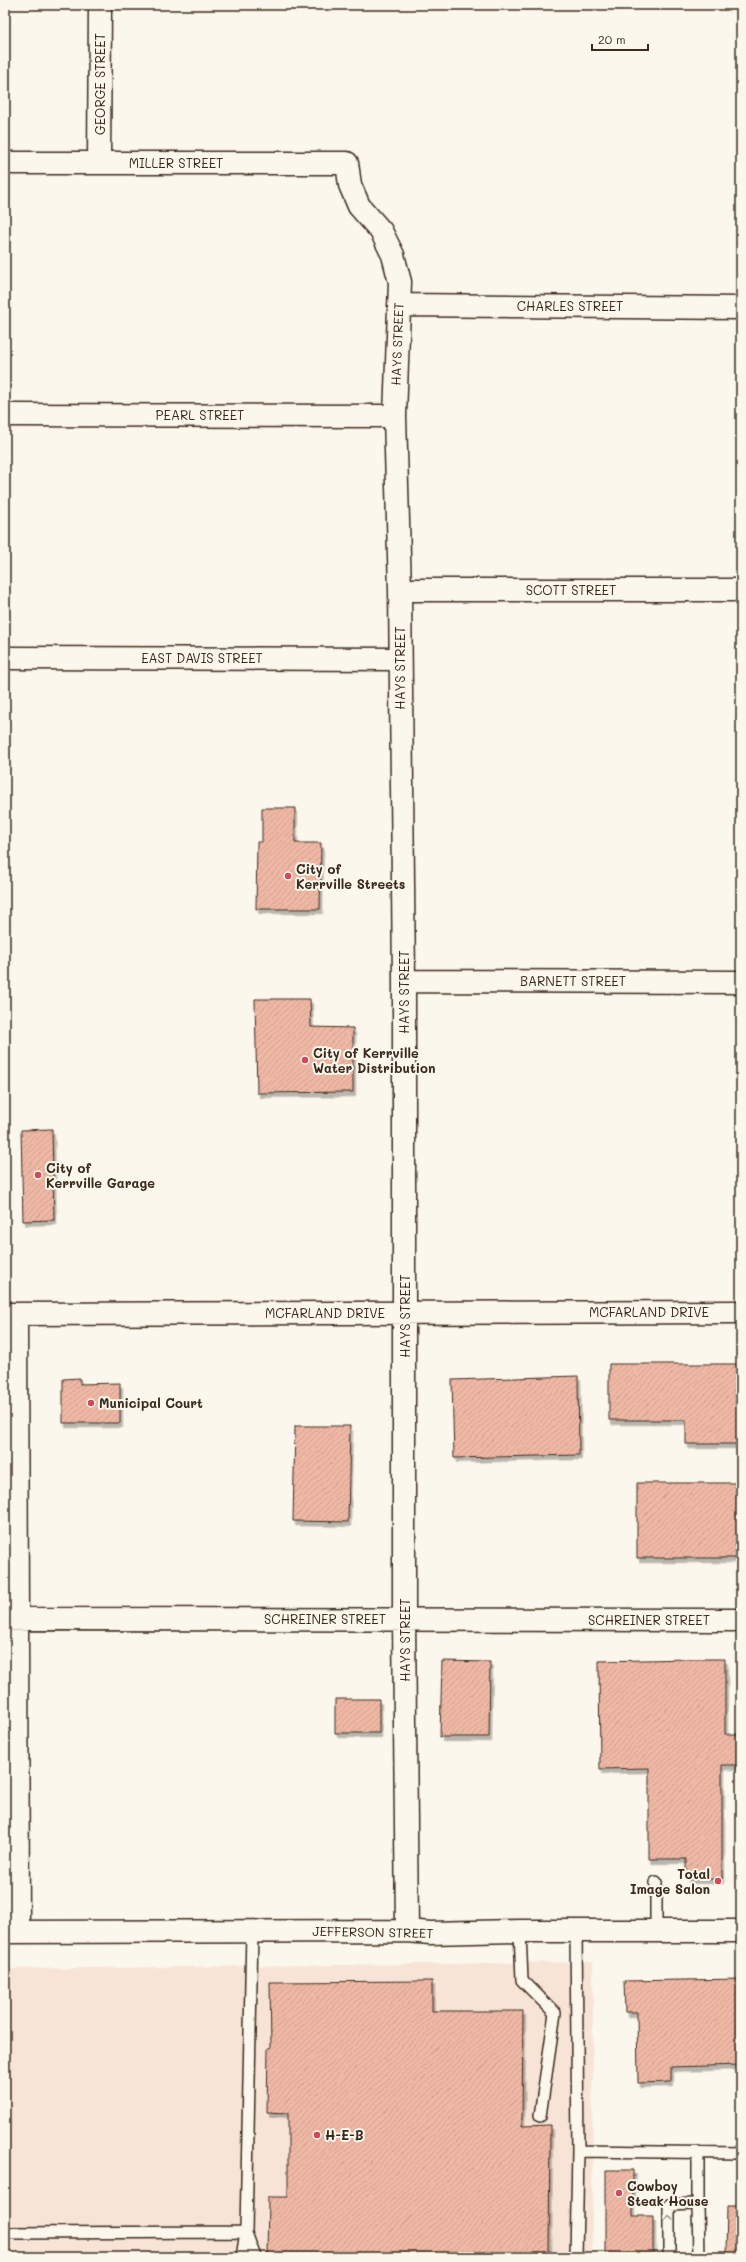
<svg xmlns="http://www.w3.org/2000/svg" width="746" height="2262" font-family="Mali,sans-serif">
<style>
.built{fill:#f7e4d7}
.building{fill:url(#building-hatch);stroke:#3b2a1e;filter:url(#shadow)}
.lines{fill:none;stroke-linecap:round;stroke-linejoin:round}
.service-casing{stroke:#3b2a1e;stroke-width:14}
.minor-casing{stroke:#3b2a1e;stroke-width:25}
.service{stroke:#fbf7ec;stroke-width:11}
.minor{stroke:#fbf7ec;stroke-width:22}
.oneway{stroke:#9b9085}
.poi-dot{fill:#d1495b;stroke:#fbf7ec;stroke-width:1.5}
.labels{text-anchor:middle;stroke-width:4;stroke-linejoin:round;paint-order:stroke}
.street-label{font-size:13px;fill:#3b2a1e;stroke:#fbf7ec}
.poi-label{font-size:13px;font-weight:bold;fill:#3b2a1e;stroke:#fbf7ec;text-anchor:start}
</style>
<defs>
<pattern id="building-hatch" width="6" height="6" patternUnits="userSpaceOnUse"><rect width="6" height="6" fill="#efb8a5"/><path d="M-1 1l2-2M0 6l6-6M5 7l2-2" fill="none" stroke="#ce9e8e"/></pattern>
<filter id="shadow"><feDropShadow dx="2.5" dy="4.5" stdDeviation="0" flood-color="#0004"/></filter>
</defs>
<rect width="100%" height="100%" fill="#fbf7ec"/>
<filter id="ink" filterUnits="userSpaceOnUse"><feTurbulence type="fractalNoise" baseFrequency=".025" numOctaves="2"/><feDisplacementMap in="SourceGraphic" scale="8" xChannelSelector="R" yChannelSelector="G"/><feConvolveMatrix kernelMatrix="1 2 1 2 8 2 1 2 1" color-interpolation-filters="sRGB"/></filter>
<g filter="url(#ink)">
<path class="built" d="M593 1962 592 2257H5V1969Z"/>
<path class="building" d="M262 808H295V843H321L320 909H256L257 842H262Z
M255 999H310L311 1027 353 1028V1092L257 1093Z
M52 1129 54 1220 23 1221 21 1130Z
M609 1364H741V1444H686V1420H609Z
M578 1376 579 1455 454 1458 452 1380Z
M80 1378V1384L120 1383V1423H63V1379Z
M295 1426H350L348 1522 293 1521Z
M637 1483H741V1558H637Z
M690 1659H725V1734H741V1765H722V1879H686V1859H649V1768L600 1769 599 1661Z
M442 1661 490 1662 489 1737H440Z
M335 1699H379V1733H335Z
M741 1979V2065L671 2067V2082L638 2083 637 2012H625L624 1981Z
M432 1981V2011H523L522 2126 550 2125 549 2257H267L268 2197H288V2113L267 2112 268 2048H271L270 1982Z
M606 2170H633V2216H653V2257H606Z
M727 2205H741V2257H726Z"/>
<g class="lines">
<defs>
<path id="service" d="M656 1882V1931
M520 1931 522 1980 555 2013 540 2116
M578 2151 741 2153
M698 2152V2204
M5 2233 246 2232
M246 2233 255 2257
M242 2257 246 2232 252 1931
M576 2257 578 2151 576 1931
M669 2257V2205L698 2204 699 2257"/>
<path id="minor" d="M5 163H347L350 185 359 206 381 231 393 255 400 282 395 416 400 590 404 981V1619L407 1931
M99 163 100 5
M399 305 741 308
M5 415 395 416
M400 590H741
M5 658 400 659
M404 981 741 982
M5 1314 741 1312
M16 1314 18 1932
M5 1619 741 1620
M5 1932 407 1931 430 1933 520 1931H741"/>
</defs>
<use href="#service" class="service-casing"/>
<use href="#minor" class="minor-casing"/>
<use href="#service" class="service"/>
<use href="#minor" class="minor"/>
</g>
<defs><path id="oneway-chevron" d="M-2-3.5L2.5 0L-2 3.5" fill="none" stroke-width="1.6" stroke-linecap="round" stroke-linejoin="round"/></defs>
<use class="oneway" href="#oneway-chevron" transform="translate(669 2218) rotate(-90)"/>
</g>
<g class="poi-dot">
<circle cx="288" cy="876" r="4"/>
<circle cx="305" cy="1060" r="4"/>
<circle cx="38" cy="1175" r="4"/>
<circle cx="91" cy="1403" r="4"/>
<circle cx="718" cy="1881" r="4"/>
<circle cx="317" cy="2135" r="4"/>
<circle cx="619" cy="2193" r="4"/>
</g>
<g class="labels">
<g class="street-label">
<text transform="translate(100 84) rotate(-90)" y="5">GEORGE STREET</text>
<text x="176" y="168">MILLER STREET</text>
<text x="570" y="311">CHARLES STREET</text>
<text transform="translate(397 344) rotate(-88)" y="5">HAYS STREET</text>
<text x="200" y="420">PEARL STREET</text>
<text x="571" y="595">SCOTT STREET</text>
<text x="202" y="663">EAST DAVIS STREET</text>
<text transform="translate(400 668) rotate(-90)" y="5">HAYS STREET</text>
<text x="573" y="986">BARNETT STREET</text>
<text transform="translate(404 992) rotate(-90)" y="5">HAYS STREET</text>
<text x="649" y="1317">MCFARLAND DRIVE</text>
<text x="325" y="1318">MCFARLAND DRIVE</text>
<text transform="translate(405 1316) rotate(-90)" y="5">HAYS STREET</text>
<text x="325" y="1624">SCHREINER STREET</text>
<text x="649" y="1625">SCHREINER STREET</text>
<text transform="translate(405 1640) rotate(-90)" y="5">HAYS STREET</text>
<text transform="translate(373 1932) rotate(1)" y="5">JEFFERSON STREET</text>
</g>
<g class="poi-label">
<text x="296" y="874">City of<tspan x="296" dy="15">Kerrville Streets</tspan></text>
<text x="313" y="1058">City of Kerrville<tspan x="313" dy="15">Water Distribution</tspan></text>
<text x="46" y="1173">City of<tspan x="46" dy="15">Kerrville Garage</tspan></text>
<text x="99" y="1408">Municipal Court</text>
<text x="710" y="1879" text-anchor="end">Total<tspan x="710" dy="15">Image Salon</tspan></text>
<text x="325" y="2140">H-E-B</text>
<text x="627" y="2191">Cowboy<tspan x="627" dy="15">Steak House</tspan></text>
</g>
</g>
<rect width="746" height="2262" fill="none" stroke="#fbf7ec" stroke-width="20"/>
<rect x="10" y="10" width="726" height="2242" fill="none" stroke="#3b2a1e" stroke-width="1.5" filter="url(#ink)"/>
<path d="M592 44v6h56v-6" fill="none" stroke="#3b2a1e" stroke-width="2"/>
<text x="598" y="44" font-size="12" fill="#3b2a1e" stroke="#fbf7ec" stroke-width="3" paint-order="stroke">20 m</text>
</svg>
